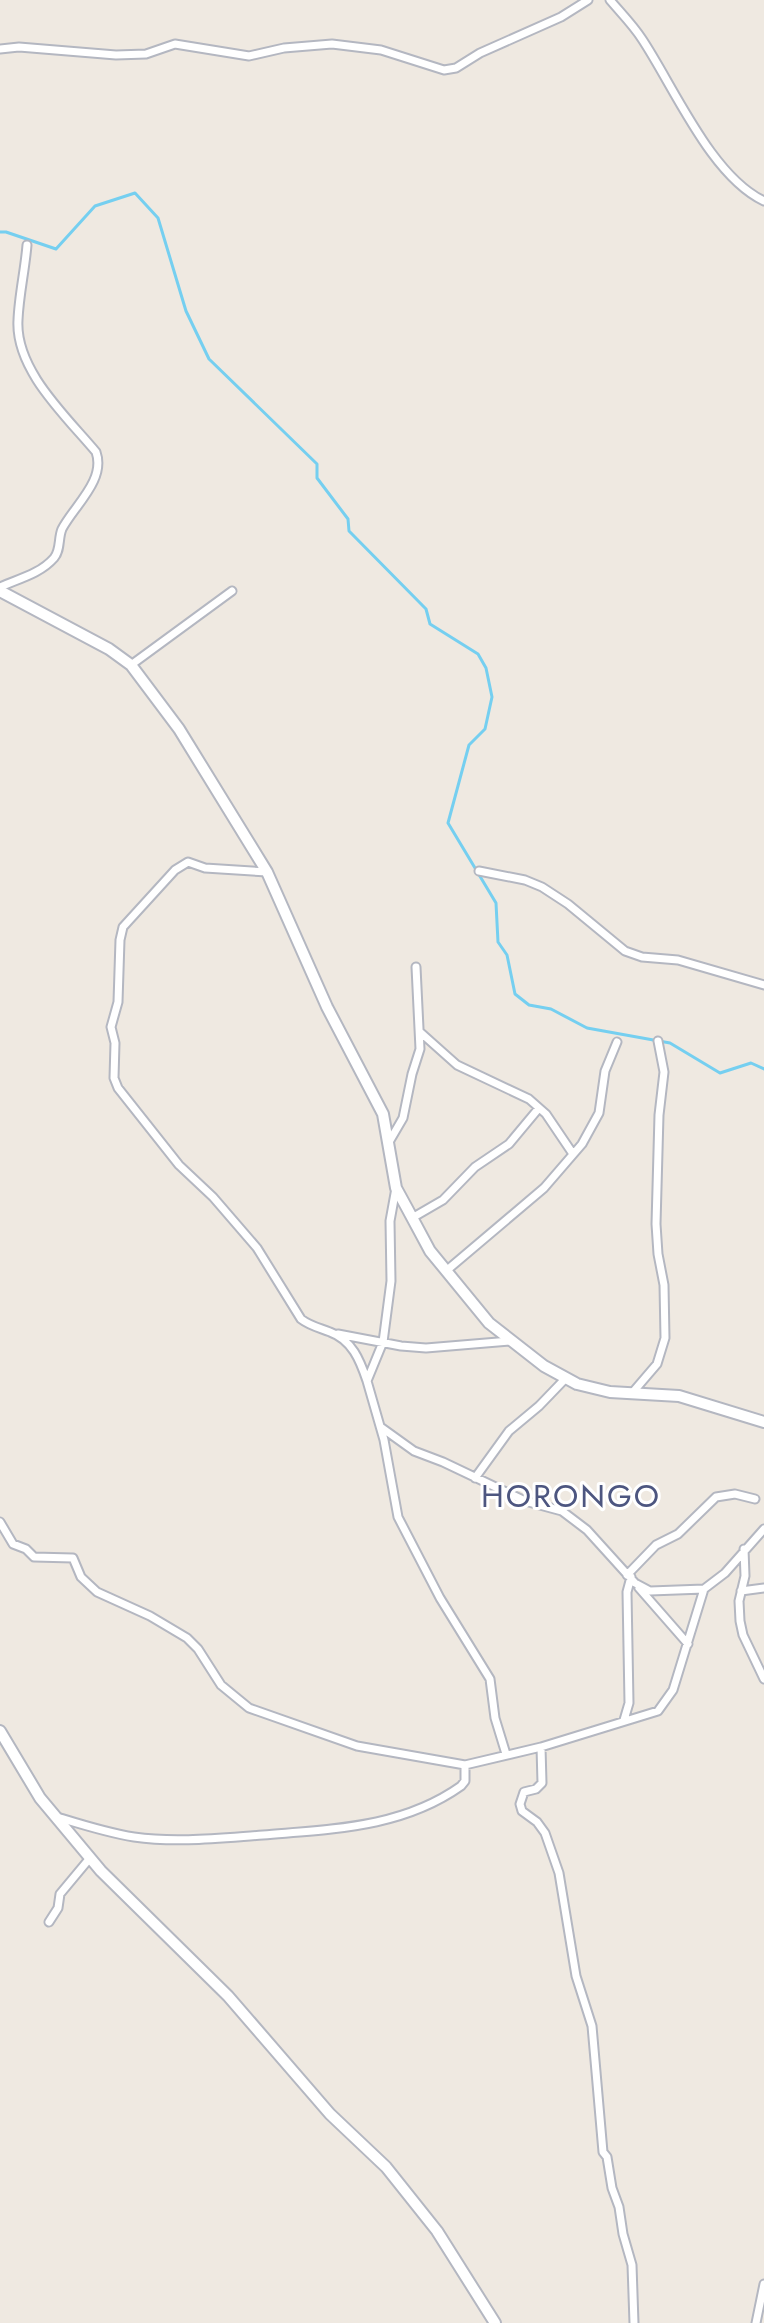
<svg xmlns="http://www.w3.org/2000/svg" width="764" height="2323" font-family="Jost,sans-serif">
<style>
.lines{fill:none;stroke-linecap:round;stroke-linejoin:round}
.stream{stroke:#75cff0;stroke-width:3}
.street-casing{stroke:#b4b7c1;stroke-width:11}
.secondary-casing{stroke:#b4b7c1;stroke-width:14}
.street{stroke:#fff;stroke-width:7}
.secondary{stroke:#fff;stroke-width:10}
.labels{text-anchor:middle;stroke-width:6;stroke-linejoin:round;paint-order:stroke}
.quarter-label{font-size:32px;letter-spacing:2px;fill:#4d5680;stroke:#fff}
</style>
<rect width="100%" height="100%" fill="#efe9e1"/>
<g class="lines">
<path class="stream" d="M0 232H6L56 249 95 206 135 193 158 218 186 311 209 359 317 464V478L348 519 349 531 426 609 430 624 478 654 486 668 492 697 485 729 469 745 448 823 496 903 498 942 507 955 515 994 529 1005 551 1009 587 1028 670 1043 720 1073 751 1063 764 1069"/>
<defs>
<path id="street" d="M610 0C621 13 633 25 642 39 674 87 711 176 764 201
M0 49 19 47 116 55 146 54 175 44 249 56 284 48 332 44 381 50 444 70 456 68 480 53 561 17 588 0
M0 587C18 579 40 574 54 558 61 550 58 538 62 529 74 506 106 480 96 452 66 416 15 370 18 320 19 295 25 270 27 245
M131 665 232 591
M479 871 525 880 542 887 568 904 625 951 642 957 678 960 764 985
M267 872 205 868 188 862 175 870 123 927 120 940 118 1002 111 1027 115 1043 114 1078 118 1088 179 1165 213 1197 257 1248 301 1319C310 1326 320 1328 330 1332 352 1340 360 1360 367 1381
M420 1032 457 1065 529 1099 546 1114 573 1154
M389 1142 403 1118 412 1074 420 1049 416 967
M396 1188 390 1221 391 1281 383 1342 367 1381 384 1440 398 1517 440 1598 490 1679 495 1718 506 1754
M412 1218 443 1200 475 1167 509 1144 539 1108
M446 1271 544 1188 582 1144 599 1113 605 1071 617 1042
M338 1334 401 1346 426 1348 510 1341
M633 1392 657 1364 665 1338 664 1285 658 1254 656 1224 659 1115 664 1072 658 1041
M382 1428 414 1451 443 1462 525 1501 562 1511 587 1530 635 1583 650 1591 704 1589
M475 1478 509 1431 539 1406 565 1379
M0 1522 13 1544 26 1549 34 1557 73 1558 81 1577 97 1592 150 1616 187 1638 198 1649 221 1685 249 1708 357 1746 465 1765 541 1747 658 1711 673 1690 704 1589 725 1573 764 1529
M744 1549 745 1576 739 1601 740 1621 743 1635 764 1679
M627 1575 656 1545 678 1534 716 1497 735 1494 755 1499
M639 1588 688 1644
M741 1591 764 1588
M624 1720 629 1703 627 1592 631 1577
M541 1747 542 1783 536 1789 524 1792 520 1804 522 1811 537 1822 545 1833 559 1873 576 1976 592 2026 603 2152 607 2157 612 2188 619 2207 623 2234 632 2265 634 2323
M57 1817C83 1825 108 1833 134 1837 176 1843 220 1838 263 1835 332 1829 402 1828 461 1786L465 1781V1765
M49 1922 58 1908 60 1894 90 1858
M756 2323 764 2284"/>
<path id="secondary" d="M0 591 109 649 131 665 179 729 267 872 327 1007 383 1114 396 1188 408 1210 430 1251 489 1323 544 1366 577 1384 610 1392 679 1396 764 1422
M0 1731 40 1798 101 1871 228 1996 330 2114 386 2167 437 2231 495 2323"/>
</defs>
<use href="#street" class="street-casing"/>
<use href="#secondary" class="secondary-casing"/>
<use href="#street" class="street"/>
<use href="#secondary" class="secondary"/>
</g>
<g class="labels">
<g class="quarter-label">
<text x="571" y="1507">HORONGO</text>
</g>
</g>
</svg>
